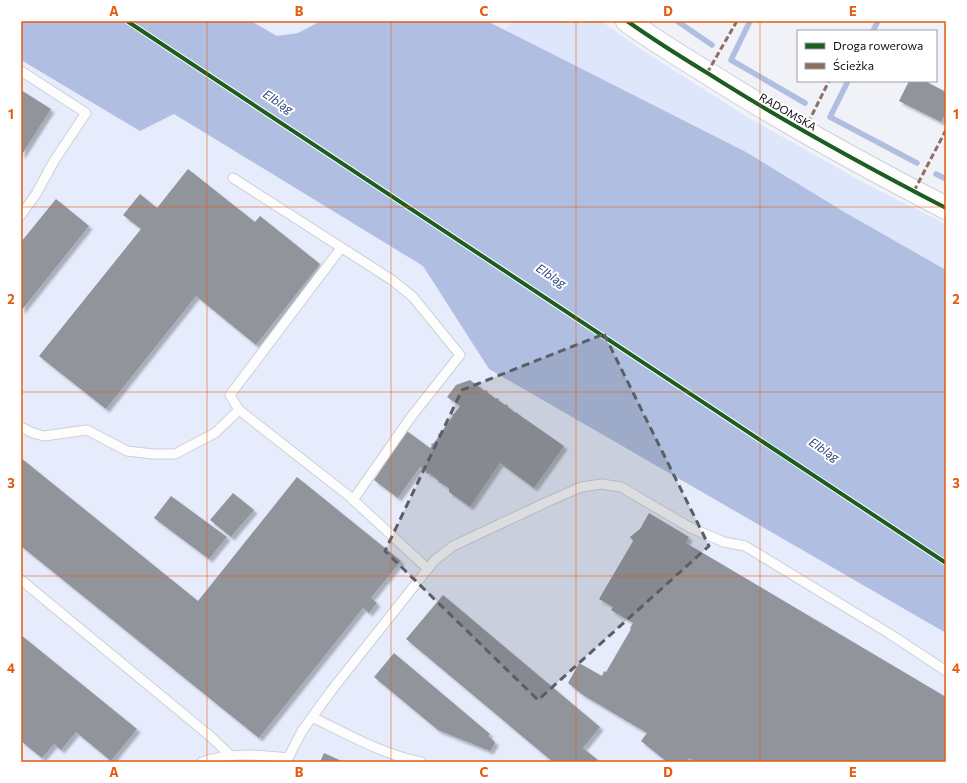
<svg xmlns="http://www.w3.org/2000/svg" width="967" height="783" font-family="Commissioner,sans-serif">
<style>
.built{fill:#e6ecfc}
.green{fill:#dde6fa}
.water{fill:#b0bee1}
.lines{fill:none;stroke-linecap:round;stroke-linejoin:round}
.stream{stroke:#b0bee1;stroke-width:5.5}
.ferry{stroke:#2e437d;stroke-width:1;stroke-dasharray:5 4;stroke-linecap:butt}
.building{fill:#92949b;filter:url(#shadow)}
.lane-casing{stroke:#cdd0d6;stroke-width:11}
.secondary-casing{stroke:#cdd0d6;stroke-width:24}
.lane{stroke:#fdfdfe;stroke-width:9}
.secondary{stroke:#fdfdfe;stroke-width:22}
.quiet{stroke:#8d6e63;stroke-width:3;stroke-dasharray:6 3;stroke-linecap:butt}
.cycleway-casing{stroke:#fff;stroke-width:6}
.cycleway{stroke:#1b5e20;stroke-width:4}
.marked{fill:#5c5e65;fill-opacity:0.2;stroke:#5c5e65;stroke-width:3;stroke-dasharray:8 5;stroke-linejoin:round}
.grid{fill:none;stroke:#e8590c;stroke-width:1;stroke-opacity:0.55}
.labels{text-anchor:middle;stroke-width:4;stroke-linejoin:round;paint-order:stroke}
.street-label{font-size:11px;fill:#0c0f16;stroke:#fff}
.water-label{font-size:12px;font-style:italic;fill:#2e437d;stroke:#fff}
.neatline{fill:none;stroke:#e8590c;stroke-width:1.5}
.grid-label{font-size:13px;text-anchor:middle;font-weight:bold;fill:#e8590c}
</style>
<defs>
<filter id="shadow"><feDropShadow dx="3.5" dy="3.5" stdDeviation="1" flood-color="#0004"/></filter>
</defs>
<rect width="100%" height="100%" fill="#f0f2f8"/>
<path class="built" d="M251 21H321L298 33 277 36Z
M487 21H511L505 30Z
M21 60 140 131 174 114 423 266 489 369 946 633V762H21Z"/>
<path class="green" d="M511 21H601L645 52 749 118 866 184 946 224V270L846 213 746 152 505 30Z"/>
<path class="water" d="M21 21H251L277 36 298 33 321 21H487L746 152 846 213 946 270V633L489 369 423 266 174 114 140 131 21 60Z"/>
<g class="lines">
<path class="stream" d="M677 21 712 45
M750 21 731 60 805 103
M873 31 878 21
M848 81 830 117 917 163
M936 174 946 179"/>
<path class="ferry" d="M127 21 946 563"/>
</g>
<path class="building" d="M909 81H925L946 92V113L941 122 899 101Z
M21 90 51 109 21 156Z
M188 169 255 222 260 216 320 264 256 345 196 296 106 409 39 356 141 229 123 215 140 194 157 208Z
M56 199 89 226 21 311V242Z
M470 380 475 384 476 383 479 385 478 386 485 391 486 390 488 391 487 392 496 399 497 398 499 399 498 400 505 405 506 404 508 406V407L516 413 517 412 518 414 564 446 534 488 500 463 470 507 449 492V488L441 483H440L438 482 439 481 429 473 428 474 426 473 427 472 420 467 398 498 374 480 407 431 430 448 432 446 431 445 432 443 433 444 439 436 438 435 439 433 440 434 446 426 445 425 446 423 447 424 453 416 452 415 453 414H454L460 406 447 397 456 385Z
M21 458 198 601 297 477 401 561 371 598 377 603 369 613 363 608 259 738 21 546Z
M233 493 254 510 231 537 210 520Z
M171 496 227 537 209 559 154 518Z
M649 513 689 537 686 543 946 697V762H696L689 758 687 762H667L641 741 647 733 583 695 568 683 579 663 602 676 604 671 606 672 631 629 630 628 633 623 611 610 613 607 599 599 633 541 630 537 640 529Z
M443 595 600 727 583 748 598 760 596 762H553L406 639Z
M21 635 137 729 111 761 76 732 61 750 54 744 42 758 21 741Z
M394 653 490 734 488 736 494 741 495 743 490 751 438 730 374 677Z
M324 753 344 762H320Z"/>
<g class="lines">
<defs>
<path id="lane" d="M21 71 86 113 54 161 36 194 21 215
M233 178 392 280 413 297 460 355 411 417 353 500
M239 410 230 395 341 248
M21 427 33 433 44 436 87 430 127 451 153 454H175L215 433 239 410 349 496 428 569
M21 580 210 736 231 756
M312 717C347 734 382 754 421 762
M202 762C228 752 261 755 288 758
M286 762 302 731 331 691 434 561 453 546 547 502 581 487 602 484 621 487 691 528 724 542 745 546 890 634 946 671"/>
<path id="secondary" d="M627 21C654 40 681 57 709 74 786 123 865 166 946 208"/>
</defs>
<use href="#lane" class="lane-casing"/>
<use href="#secondary" class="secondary-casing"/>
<use href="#lane" class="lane"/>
<use href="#secondary" class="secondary"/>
<path class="quiet" d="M707 73 737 21
M804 131 829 81
M914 191 946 130"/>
<defs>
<path id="cycleway" d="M127 21 946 563
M627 21C654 40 681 57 709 74 786 123 865 166 946 208"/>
</defs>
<use href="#cycleway" class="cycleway-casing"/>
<use href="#cycleway" class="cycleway"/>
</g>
<path class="marked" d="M604 334 709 546 538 700 385 551 462 390Z"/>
<path class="grid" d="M207 21V762M391 21V762M576 21V762M760 21V762M21 207H946M21 392H946M21 576H946"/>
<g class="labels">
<g class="street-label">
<text transform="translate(788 112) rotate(30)" y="4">RADOMSKA</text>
</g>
<g class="water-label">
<text transform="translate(278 102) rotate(33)" y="4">Elbląg</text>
<text transform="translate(551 276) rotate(33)" y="4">Elbląg</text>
<text transform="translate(824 450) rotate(33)" y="4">Elbląg</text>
</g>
</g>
<rect width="967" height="783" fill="none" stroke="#ffffff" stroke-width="44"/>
<rect x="797" y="30" width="140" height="52" fill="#ffffff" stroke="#9e9fa2"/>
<rect x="805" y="43" width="20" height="6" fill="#1b5e20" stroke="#9e9fa2"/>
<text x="833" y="50" font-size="12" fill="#0c0f16">Droga rowerowa</text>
<rect x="805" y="63" width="20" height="6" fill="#8d6e63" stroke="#9e9fa2"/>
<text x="833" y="70" font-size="12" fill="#0c0f16">Ścieżka</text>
<rect x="22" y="22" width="923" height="739" class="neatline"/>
<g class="grid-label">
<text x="114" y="16">A</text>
<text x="299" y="16">B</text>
<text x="484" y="16">C</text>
<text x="668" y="16">D</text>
<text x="853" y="16">E</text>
<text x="11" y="119">1</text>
<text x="956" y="119">1</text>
<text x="11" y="304">2</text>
<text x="956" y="304">2</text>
<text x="11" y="488">3</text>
<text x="956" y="488">3</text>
<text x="11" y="673">4</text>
<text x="956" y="673">4</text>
<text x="114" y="777">A</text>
<text x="299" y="777">B</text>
<text x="484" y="777">C</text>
<text x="668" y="777">D</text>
<text x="853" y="777">E</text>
</g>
</svg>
